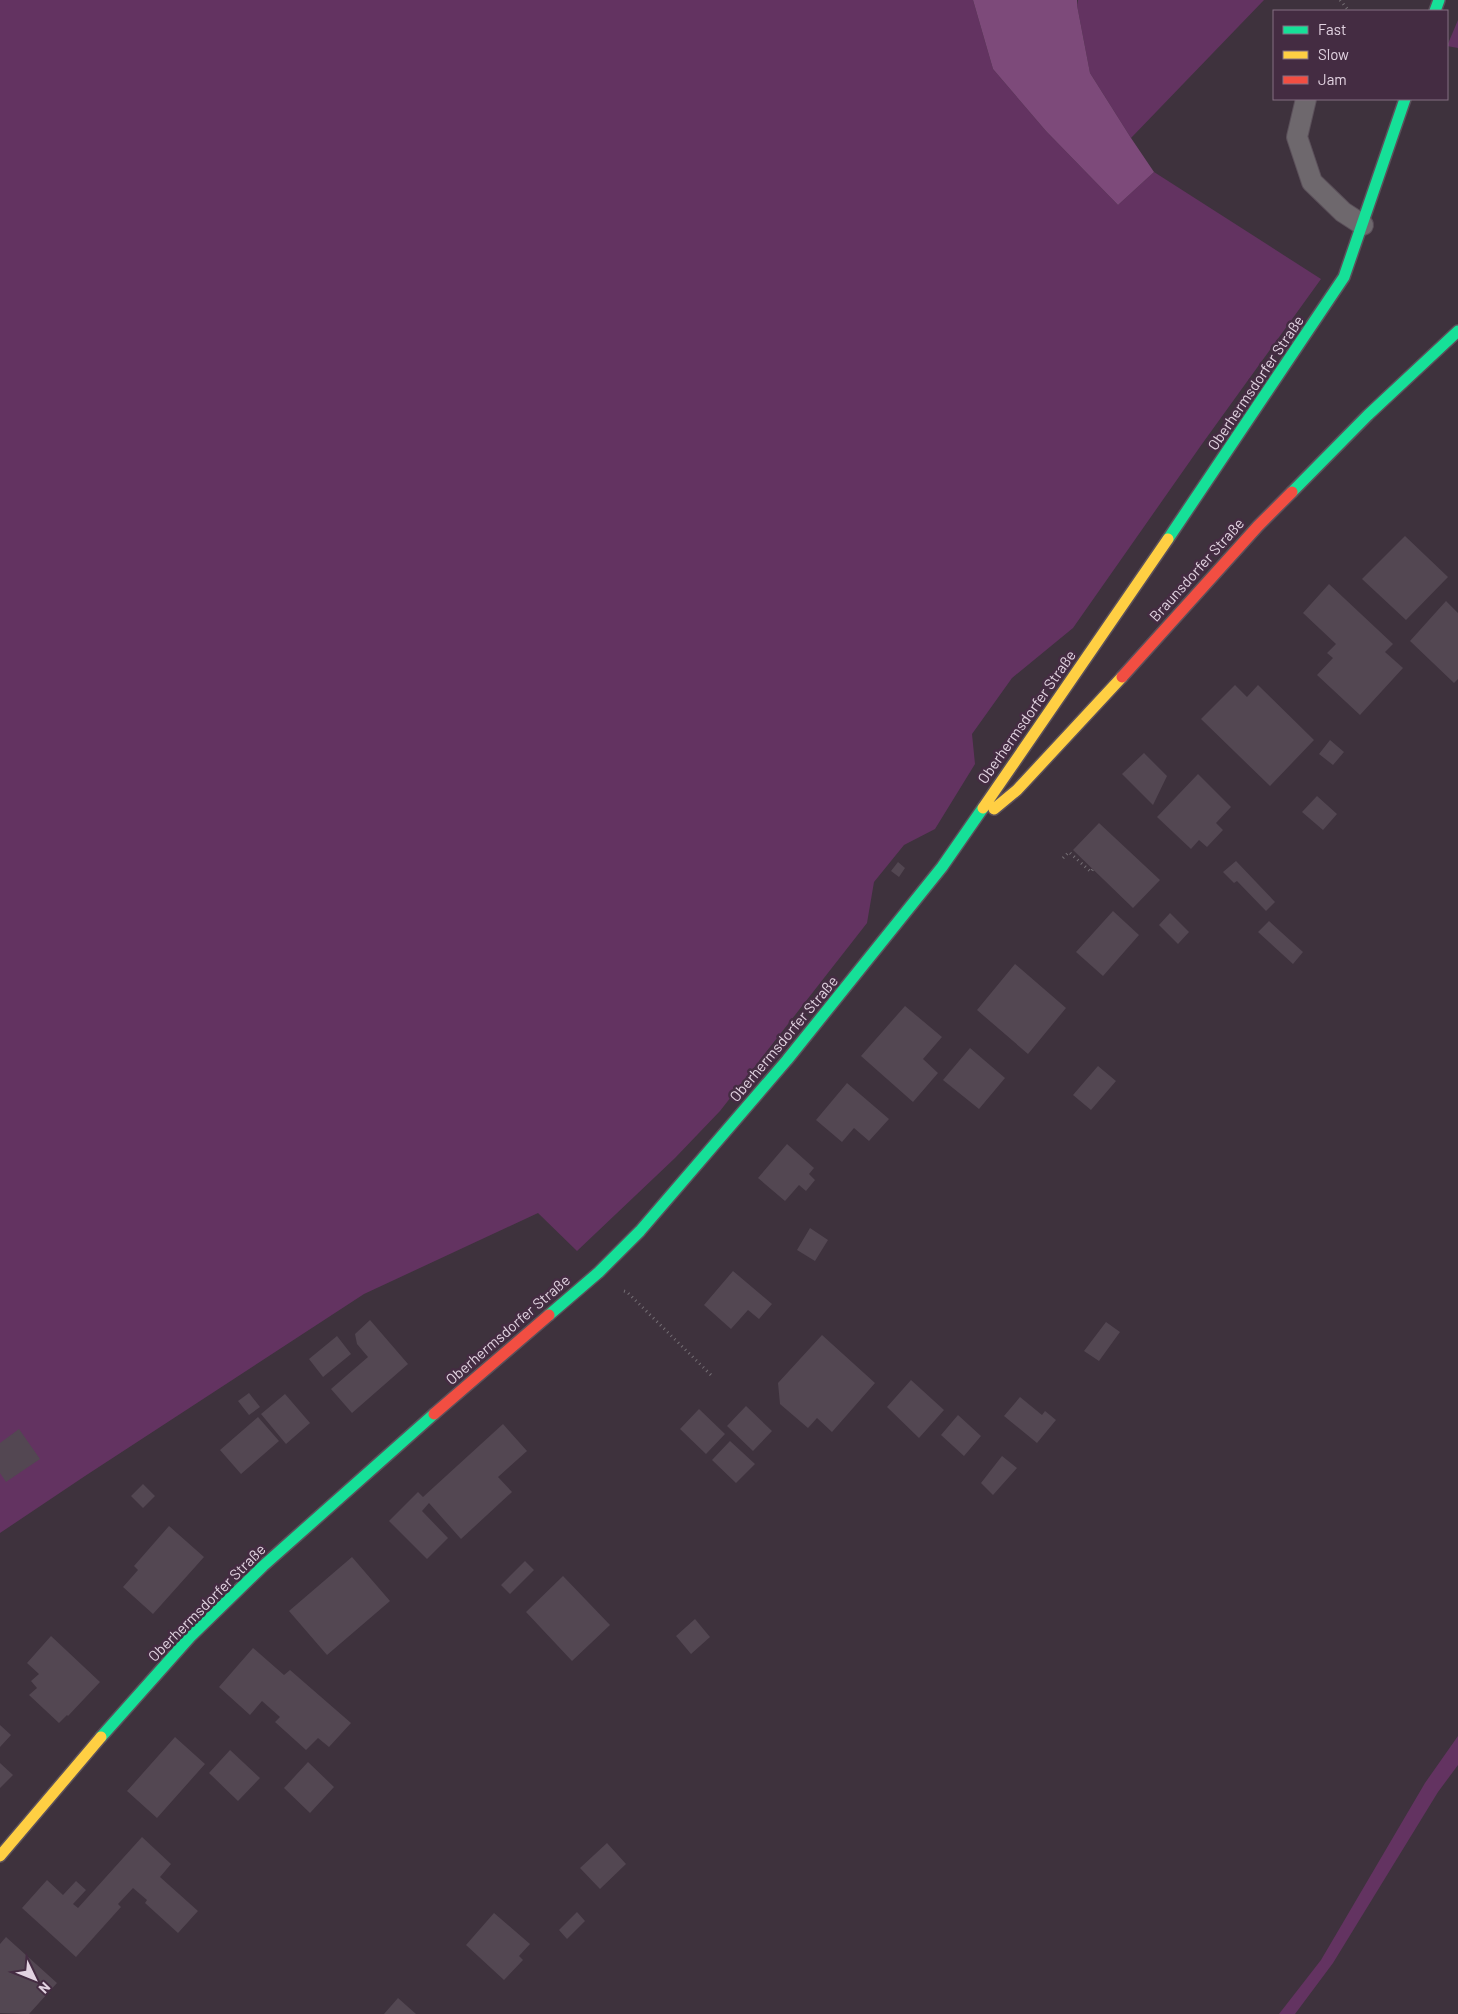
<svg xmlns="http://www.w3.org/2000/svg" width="1458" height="2014" font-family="Barlow,sans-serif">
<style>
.green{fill:#633361}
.forest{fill:#7d4a7a}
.building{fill:#534752}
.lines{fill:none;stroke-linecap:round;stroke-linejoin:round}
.lane-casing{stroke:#5b505a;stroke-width:22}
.fast-casing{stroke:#5b505a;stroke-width:14}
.slow-casing{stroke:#5b505a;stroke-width:14}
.jam-casing{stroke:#5b505a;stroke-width:14}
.path{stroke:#756f75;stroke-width:3;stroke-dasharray:1 4;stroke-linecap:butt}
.lane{stroke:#6e686d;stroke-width:20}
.fast{stroke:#16e098;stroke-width:11}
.slow{stroke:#ffcf43;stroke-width:11}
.jam{stroke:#f24e42;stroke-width:11}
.labels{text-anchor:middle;stroke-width:5;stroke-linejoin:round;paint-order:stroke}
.street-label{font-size:15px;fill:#e2d3e1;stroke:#442c42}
</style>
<rect width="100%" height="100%" fill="#3e323d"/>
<path class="green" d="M0 0H973L993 69 1046 131 1118 205 1154 172 1321 279 1202 444 1073 628 1012 678 972 734 975 764 935 829 904 845 874 882 867 923 720 1111 675 1158 577 1251 538 1213 364 1294 85 1476 0 1533Z
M1078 0H1264L1131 138 1090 73 1077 5Z
M1458 20V48L1447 46Z
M1458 1736V1765L1438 1792 1333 1963 1295 2014H1279L1321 1960 1425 1783Z"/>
<path class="forest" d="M973 0H1077V5L1090 73 1131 138 1154 172 1118 205 1046 131 993 69Z"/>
<path class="building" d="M1405 536 1448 577 1406 620 1362 579Z
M1329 584 1393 644 1385 652 1403 668 1360 715 1317 675 1333 658 1327 653 1336 644 1303 613Z
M1446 601 1458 613V679L1454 683 1410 641Z
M1235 685 1247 697 1258 685 1314 740 1270 786 1201 719Z
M1330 740 1344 752 1333 765 1319 754Z
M1144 753 1167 776 1153 805 1122 774Z
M1198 774 1231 807 1216 823 1223 830 1207 847 1199 840 1191 849 1157 817Z
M1317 796 1337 814 1323 830 1302 812Z
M1099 823 1160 880 1133 908 1073 850Z
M1236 861 1275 902 1266 911 1237 881 1234 883 1223 872Z
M898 862 905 868 899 877 891 871Z
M1113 911 1139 935 1103 976 1076 952Z
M1170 913 1189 932 1178 944 1159 925Z
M1269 921 1303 952 1293 964 1258 932Z
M1015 964 1066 1008 1028 1054 977 1010Z
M905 1006 942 1037 923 1059 938 1073 913 1102 861 1056Z
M970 1048 1005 1078 979 1109 943 1080Z
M1098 1066 1116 1081 1091 1110 1073 1095Z
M847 1083 889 1119 869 1141 854 1128 842 1142 816 1120Z
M787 1144 814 1168 809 1174 815 1180 806 1191 799 1185 785 1201 758 1178Z
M810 1228 828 1240 815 1261 797 1250Z
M733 1271 772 1304 759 1319 748 1310 731 1329 704 1305Z
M370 1320 408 1364 352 1413 331 1389 368 1357 357 1344 355 1334Z
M1106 1322 1120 1332 1099 1361 1084 1351Z
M822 1335 875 1383 832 1432 817 1418 808 1428 780 1404 778 1383Z
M337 1336 351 1354 323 1377 309 1359Z
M911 1380 944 1410 919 1438 887 1407Z
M249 1393 260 1407 249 1415 238 1401Z
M285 1394 310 1423 286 1444 261 1414Z
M1020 1397 1042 1415 1045 1411 1056 1420 1037 1443 1004 1416Z
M746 1406 772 1431 753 1451 727 1426Z
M699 1409 725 1434 706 1454 680 1429Z
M958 1415 981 1436 964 1456 941 1435Z
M258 1417 279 1441 241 1474 220 1450Z
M503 1424 527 1451 498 1477 512 1492 461 1539 429 1503 422 1511 448 1538 427 1559 389 1521 418 1492 423 1497Z
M19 1429 40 1459 6 1482 0 1473V1443Z
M730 1441 755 1464 736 1483 712 1460Z
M1002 1456 1017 1468 993 1495 981 1483Z
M143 1484 155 1496 143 1508 131 1496Z
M169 1526 204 1557 153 1614 123 1587 138 1570 134 1566Z
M352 1557 390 1601 327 1655 289 1611Z
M525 1561 534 1570 510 1594 501 1585Z
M563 1576 610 1625 572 1661 526 1612Z
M695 1619 710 1637 691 1654 676 1636Z
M51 1636 100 1682 68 1716 67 1715 59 1723 29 1695 37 1688 31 1681 39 1674 27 1663Z
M253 1648 284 1675 290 1670 351 1723 329 1747 318 1738 306 1750 275 1722 280 1717 262 1701 250 1715 219 1687Z
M0 1725 11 1735 0 1747Z
M175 1737 205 1764 157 1818 127 1791Z
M230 1750 260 1778 238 1801 209 1773Z
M308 1762 334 1787 310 1813 284 1788Z
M0 1763 13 1775 0 1788Z
M142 1837 171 1864 160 1877 198 1911 178 1933 145 1903 147 1900 133 1888 118 1904 121 1907 76 1957 22 1908 47 1880 63 1895 76 1881 86 1890 73 1904 78 1908Z
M607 1843 626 1864 600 1889 580 1868Z
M577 1912 585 1921 567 1939 559 1930Z
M494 1913 530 1944 519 1956 523 1960 504 1980 466 1945Z
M6 1937 57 1983 29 2014 0 2013V1944Z
M398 1998 416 2014H384Z"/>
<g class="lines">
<defs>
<path id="lane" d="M1306 99 1297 137 1312 182 1343 212 1363 225"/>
<path id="fast" d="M1435 11 1439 0
M1292 492 1368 415 1458 331
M1168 539 1344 277 1405 99
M549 1315 599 1272 640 1231 787 1060 942 867 983 808
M101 1737 190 1637 263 1566 434 1414"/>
<path id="slow" d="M983 808 1168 539
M994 809 1017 790 1122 677
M0 1856 101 1737"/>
<path id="jam" d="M1122 677 1258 526 1292 492
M434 1414 549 1315"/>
</defs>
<use href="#lane" class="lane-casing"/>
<use href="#fast" class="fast-casing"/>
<use href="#slow" class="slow-casing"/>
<use href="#jam" class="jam-casing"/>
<path class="path" d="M1340 0 1349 11
M1063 858 1069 852 1091 872 1093 869
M624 1291 627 1292 713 1377"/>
<use href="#lane" class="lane"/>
<use href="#fast" class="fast"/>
<use href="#slow" class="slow"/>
<use href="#jam" class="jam"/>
</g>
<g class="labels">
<g class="street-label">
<text transform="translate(1256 383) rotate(-56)" y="5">Oberhermsdorfer Straße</text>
<text transform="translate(1197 570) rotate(-48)" y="5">Braunsdorfer Straße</text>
<text transform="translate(1027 717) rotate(-55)" y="5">Oberhermsdorfer Straße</text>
<text transform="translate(784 1039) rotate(-50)" y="5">Oberhermsdorfer Straße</text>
<text transform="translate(508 1330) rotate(-41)" y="5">Oberhermsdorfer Straße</text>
<text transform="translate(207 1603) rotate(-45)" y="5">Oberhermsdorfer Straße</text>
</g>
</g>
<rect x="1273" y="10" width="175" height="90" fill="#442c42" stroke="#836f82"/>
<rect x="1283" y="26" width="25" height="8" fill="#16e098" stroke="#836f82"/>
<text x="1318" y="35" font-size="15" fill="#e2d3e1">Fast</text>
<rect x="1283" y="51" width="25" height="8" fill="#ffcf43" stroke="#836f82"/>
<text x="1318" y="60" font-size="15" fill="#e2d3e1">Slow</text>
<rect x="1283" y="76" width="25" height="8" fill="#f24e42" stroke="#836f82"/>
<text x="1318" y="85" font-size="15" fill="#e2d3e1">Jam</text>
<g transform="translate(35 1979) rotate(133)" stroke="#442c42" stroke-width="4" paint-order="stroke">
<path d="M0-4L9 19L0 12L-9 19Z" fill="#e2d3e1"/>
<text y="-8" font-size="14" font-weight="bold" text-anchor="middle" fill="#e2d3e1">N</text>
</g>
</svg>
